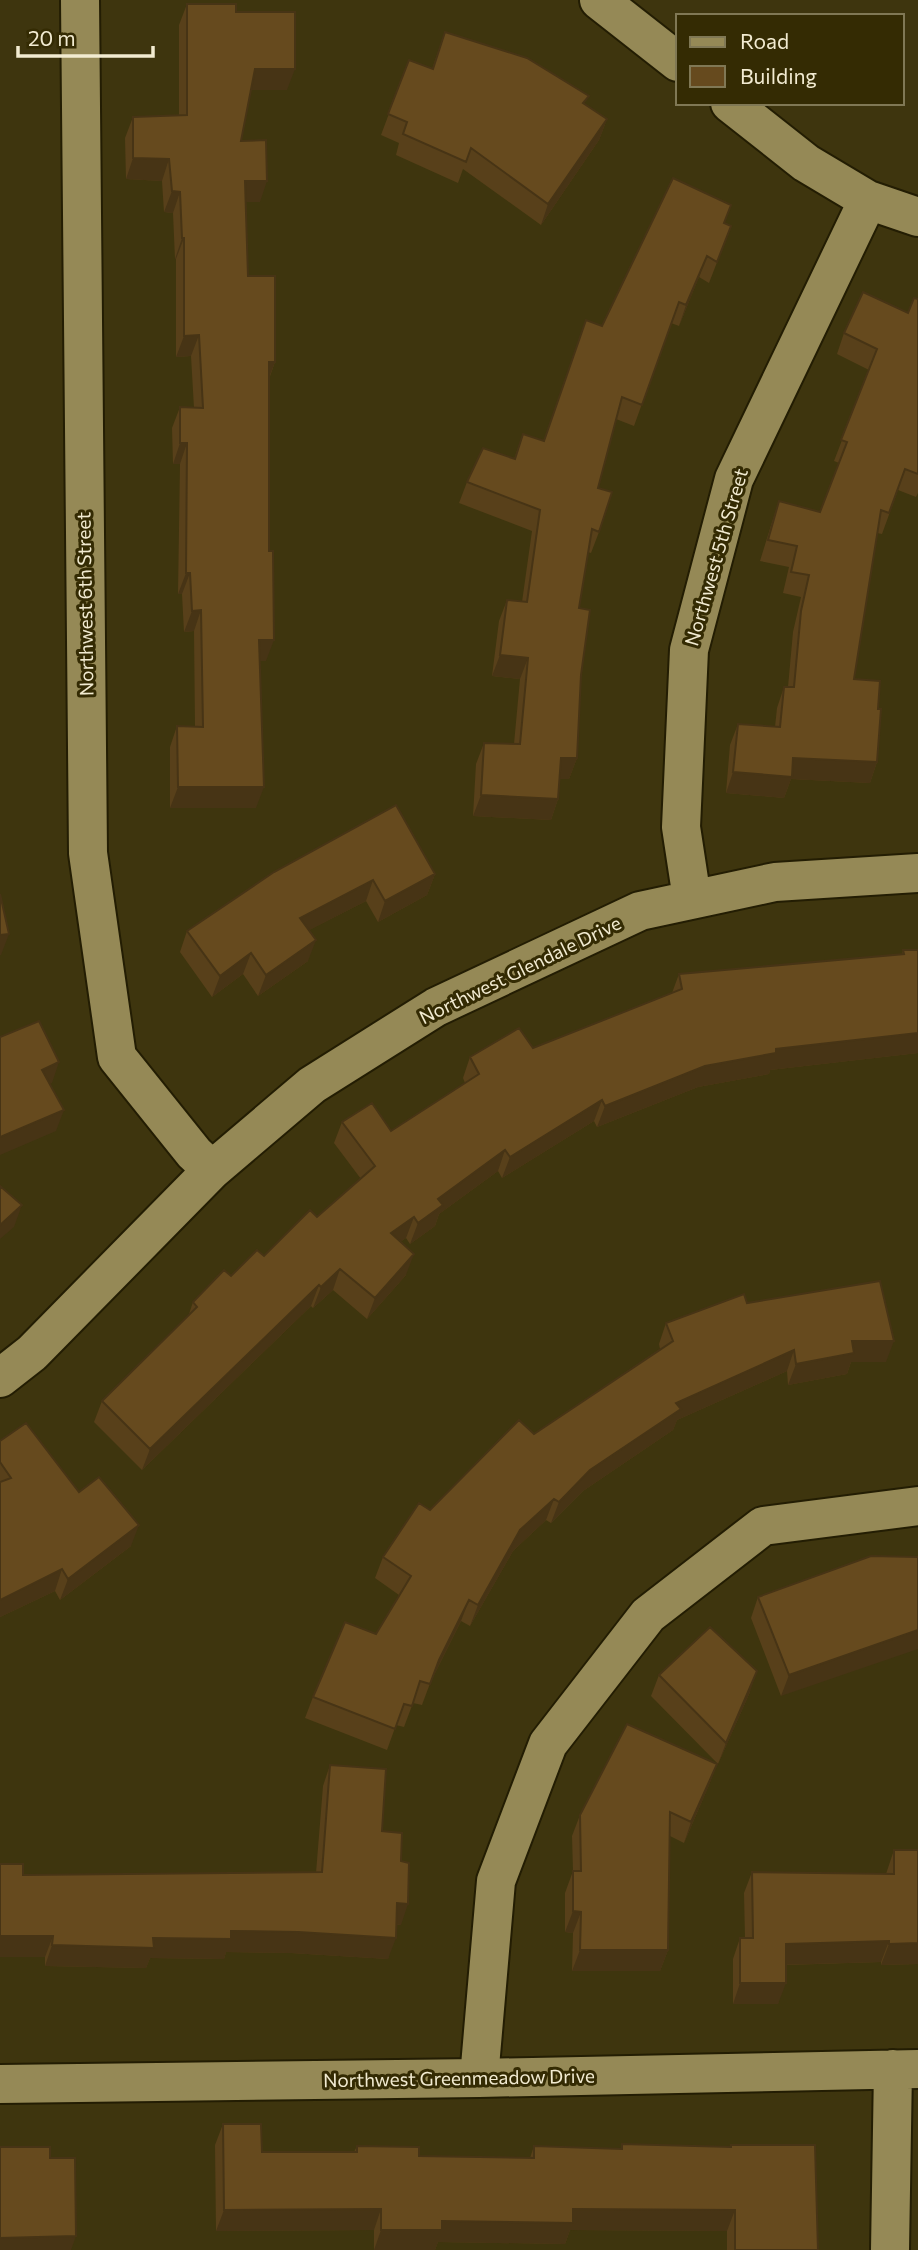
<svg xmlns="http://www.w3.org/2000/svg" width="918" height="2250" font-family="Commissioner,sans-serif">
<style>
.lines{fill:none;stroke-linecap:round;stroke-linejoin:round}
.minor-casing{stroke:#231d03;stroke-width:42}
.minor{stroke:#958956;stroke-width:38}
.wall{fill:#58401a}
.shaded-wall{fill:#473415}
.building{fill:#664a1e;stroke:#473415;stroke-width:2}
.labels{text-anchor:middle;stroke-width:6;stroke-linejoin:round;paint-order:stroke}
.street-label{font-size:19px;fill:#f2ebd1;stroke:#342b03}
</style>
<rect width="100%" height="100%" fill="#3e350e"/>
<g class="lines">
<defs>
<path id="minor" d="M80 0 88 853 117 1057 194 1153 212 1170
M599 0 678 62
M730 103 806 163 868 200 918 217
M692 899 681 827 689 650 734 479 868 200
M0 1378 32 1353 212 1170 312 1085 436 1007 640 911 775 882 918 873
M479 2078 496 1881 548 1744 648 1615 763 1526 918 1506
M0 2084 479 2078 918 2069
M890 2250 893 2069"/>
</defs>
<use href="#minor" class="minor-casing"/>
<use href="#minor" class="minor"/>
</g>
<path class="wall" d="M187 4 236 12 287 90H251L241 141 260 202H246L248 276 275 362 269 379 266 661H260L256 808H170V747L177 726 195 727 194 631 184 632 182 594H178L180 464H173L172 428 180 407 194 408 191 356 176 357V259H175L173 213 164 212 162 181 126 179 125 138 133 117 179 115V25Z
M445 32 585 105 607 119 599 140 541 225 463 169 458 183 396 155 399 143 381 135 409 60 432 69Z
M724 223 731 226 709 283 699 277 679 326 671 323 634 426 616 419 598 488 599 532 591 553 588 552 579 608 581 675 577 758 569 779H560L558 799 551 820 473 816 476 764 484 743 514 744 520 679 492 676 499 621 507 600 522 602 532 531 459 503 467 482 514 459 523 434 543 441 602 326Z
M918 299V493L916 497 898 490 882 534 877 533 854 679 878 709 877 762 870 783 791 779 784 798 726 793 730 745 738 724 775 727 777 708 784 687H788L793 632 801 597 783 593 789 567 760 561 772 522 779 501 820 512 839 463 834 461 869 370 837 354 844 333 908 313Z
M274 872 435 874 427 895 378 922 366 901 309 930 308 961 258 996 243 974 212 997 180 952 187 931Z
M903 950H918V1053L770 1070 769 1074 698 1087 597 1127 594 1121 502 1178 498 1171 439 1214 435 1226 410 1244 406 1238 400 1242 406 1275 367 1319 333 1290 313 1308 311 1306 142 1470 94 1422 102 1401 188 1317 193 1302 231 1276 264 1256 317 1217 361 1179 334 1143 342 1122 391 1131 465 1083 463 1078 470 1057 533 1048 672 993 679 974 902 954Z
M747 1303 886 1362H851L847 1374 788 1385 787 1371 677 1420 673 1430 583 1491 551 1523 546 1520 513 1551 470 1626 461 1621 431 1681 422 1705 413 1703 404 1727 396 1725 387 1750 305 1718 313 1697 376 1634 399 1595 375 1578 383 1557 430 1510 534 1434 660 1349 659 1344 666 1323Z
M0 1441 79 1492 131 1546 60 1600 55 1591 0 1617Z
M918 1557 781 1696 751 1618 758 1597Z
M659 1675 750 1692 718 1764 651 1696Z
M717 1764 709 1785 684 1843 670 1836 668 1950 660 1971H572L573 1933 565 1932V1893L573 1871 572 1836 580 1815Z
M330 1765 382 1831 401 1861V1925H396L388 1959 291 1953 226 1952 224 1959 150 1958 146 1968 45 1966V1957H0L23 1875 316 1873 323 1786Z
M894 1850H918V1964L881 1965V1962L786 1965 778 2004H733V1959L740 1938H745L744 1893 752 1872 886 1874Z
M223 2124 262 2152H354L357 2146 419 2156 530 2158 534 2146 621 2149 622 2144 730 2147 731 2145 818 2250H727V2231L570 2230 565 2244 438 2242 435 2250H374V2230L216 2231 215 2145Z"/>
<path class="shaded-wall" d="M255 69H295L287 90H248Z
M607 119 599 140 541 225 548 204Z
M133 158 169 159 162 181 126 179Z
M245 181H267L260 202H237Z
M172 191 180 192 173 213 164 212Z
M182 238H184L176 259H175Z
M707 256 699 277 679 326 686 305Z
M199 335 191 356 176 357 184 336Z
M269 362H275L267 383Z
M180 443H187L180 464H173Z
M186 573H190L182 594H178Z
M201 610 194 631 184 632 192 611Z
M259 640H274L266 661H251Z
M500 655 528 658 520 679 492 676Z
M561 758H577L569 779H553Z
M793 758 877 762 870 783 791 779 784 798 726 793 733 772Z
M178 787H264L256 808H170Z
M481 795 558 799 551 820 473 816Z
M435 874 427 895 378 922 385 901Z
M373 880 366 901 292 939 300 918Z
M9 934 1 955H0V935Z
M316 940 308 961 258 996 266 975Z
M251 953 243 974 212 997 220 976Z
M918 1033V1053L770 1070 769 1074 698 1087 597 1127 605 1106 705 1066 776 1049Z
M59 1062 52 1083 34 1091 42 1070Z
M602 1100 594 1121 502 1178 510 1157Z
M64 1110 56 1131 0 1155V1137Z
M505 1150 498 1171 439 1214 435 1226 410 1244 418 1223 438 1199Z
M22 1205 14 1227 0 1239V1225Z
M414 1217 406 1238 383 1254 391 1233Z
M414 1254 406 1275 367 1319 375 1298Z
M340 1269 333 1290 313 1308 321 1287Z
M319 1285 311 1306 142 1470 150 1449Z
M852 1341H894L886 1362H851L847 1374 788 1385 796 1364Z
M794 1350 787 1371 677 1420 673 1430 583 1491 551 1523 559 1502 590 1470 676 1403Z
M554 1499 546 1520 513 1551 470 1626 478 1605 520 1530Z
M139 1525 131 1546 60 1600 68 1579Z
M62 1569 55 1591 0 1617V1600Z
M469 1600 461 1621 431 1681 422 1705 439 1660Z
M918 1630V1649L781 1696 789 1675Z
M757 1671 750 1692 718 1764 726 1743Z
M717 1764 709 1785 684 1843 691 1822Z
M397 1903 408 1904 401 1925 389 1924Z
M573 1911 581 1912 573 1933 565 1932Z
M231 1931 298 1932 396 1938 388 1959 291 1953 226 1952 224 1959 150 1958 146 1968 45 1966 52 1945Z
M0 1936H53L45 1957H0Z
M889 1941 881 1962 778 1965 786 1944Z
M918 1943V1964L881 1965 889 1944Z
M580 1950H668L660 1971H572Z
M740 1983H786L778 2004H733Z
M381 2209 374 2230 216 2231 224 2210Z
M573 2209 735 2210 727 2231 570 2230 565 2244 438 2242 435 2250H374L381 2230 442 2221Z
M76 2236 71 2250H0V2238Z"/>
<path class="building" d="M187 4H236V12H295V69H255L241 141 266 140 267 181H245L248 276H275V362H269V551H273L274 640H259L264 787H178L177 726 203 727 201 610 192 611 190 573H186L187 443H180V407L203 408 199 335 184 336V238H182L180 192 172 191 169 159 133 158V117L187 115Z
M445 32 527 58 589 96 583 103 607 119 548 204 471 148 466 162 403 134 407 122 388 114 409 60 433 69Z
M673 178 731 205 724 223 731 226 717 262 707 256 686 305 679 302 642 405 622 397 598 488 612 492 599 532 592 529 579 608 590 610 581 675 577 758H561L558 799 481 795 484 743 520 744 528 658 500 655 507 600 527 602 540 510 467 482 483 448 515 459 523 434 544 441 586 320 602 326Z
M863 292 908 313 914 298 918 299V474L905 469 889 513 881 510 854 679 880 681 878 709H881L877 762 793 758 792 777 733 772 738 724 780 727 784 687H794L801 611 809 575 791 572 797 546 768 540 779 501 820 512 847 442 841 440 877 349 844 333Z
M396 805 435 874 385 901 373 880 300 918 316 940 266 975 251 953 220 976 187 931 274 872Z
M0 894 9 934 0 935Z
M903 950H918V1033L776 1049V1053L705 1066 605 1106 602 1100 510 1157 505 1150 438 1199 443 1205 418 1223 414 1217 391 1233 414 1254 375 1298 340 1269 321 1287 319 1285 150 1449 102 1401 197 1307 193 1302 224 1270 231 1276 257 1250 264 1256 310 1210 317 1217 375 1166 342 1122 372 1103 391 1131 479 1074 470 1057 519 1028 533 1048 682 989 679 974 904 954Z
M39 1021 59 1062 42 1070 64 1110 0 1137V1037Z
M0 1186 22 1205 0 1225Z
M880 1281 894 1341H852L854 1353 796 1364 794 1350 676 1403 681 1409 590 1470 559 1502 554 1499 520 1530 478 1605 469 1600 439 1660 430 1684 420 1681 412 1706 404 1704 395 1729 313 1697 345 1622 376 1634 411 1576 383 1557 419 1503 430 1510 519 1420 534 1434 673 1341 666 1323 744 1294 747 1303Z
M26 1423 79 1492 99 1477 139 1525 68 1579 62 1569 0 1600V1482L11 1478 0 1462V1441Z
M871 1556 918 1557V1630L789 1675 758 1597Z
M710 1627 757 1671 726 1743 659 1675Z
M627 1724 717 1764 691 1822 670 1812 668 1950H580L581 1912 573 1911V1871H581L580 1815Z
M330 1765 386 1769 382 1831 402 1833 401 1861 409 1863 408 1904 397 1903 396 1938 298 1932 231 1931V1939L153 1938 154 1948 52 1945 53 1936H0V1864H23V1875L322 1872Z
M894 1850H918V1943L889 1944V1941L786 1944V1983H740V1938H753L752 1872 894 1874Z
M223 2124H261L262 2152H357V2146L419 2147V2156L534 2158V2146L622 2149V2144L731 2147V2145H815L818 2250H735V2210L573 2209V2223L442 2221V2230H381V2209L224 2210Z
M0 2147H50V2158H75L76 2236 0 2238Z"/>
<g class="labels">
<g class="street-label">
<text transform="translate(716 557) rotate(-74)" y="7">Northwest 5th Street</text>
<text transform="translate(85 604) rotate(-91)" y="7">Northwest 6th Street</text>
<text transform="translate(520 970) rotate(-26)" y="7">Northwest Glendale Drive</text>
<text transform="translate(459 2078) rotate(-1)" y="7">Northwest Greenmeadow Drive</text>
</g>
</g>
<rect x="676" y="14" width="228" height="91" fill="#342b03" stroke="#807855" stroke-width="2"/>
<rect x="690" y="37" width="35" height="10" fill="#958956" stroke="#807855" stroke-width="2"/>
<text x="740" y="49" font-size="21" fill="#f2ebd1">Road</text>
<rect x="690" y="66" width="35" height="21" fill="#664a1e" stroke="#807855" stroke-width="2"/>
<text x="740" y="84" font-size="21" fill="#f2ebd1">Building</text>
<path d="M18 46v10h135v-10" fill="none" stroke="#f2ebd1" stroke-width="3.5"/>
<text x="28" y="46" font-size="21" fill="#f2ebd1" stroke="#342b03" stroke-width="5" paint-order="stroke">20 m</text>
</svg>
